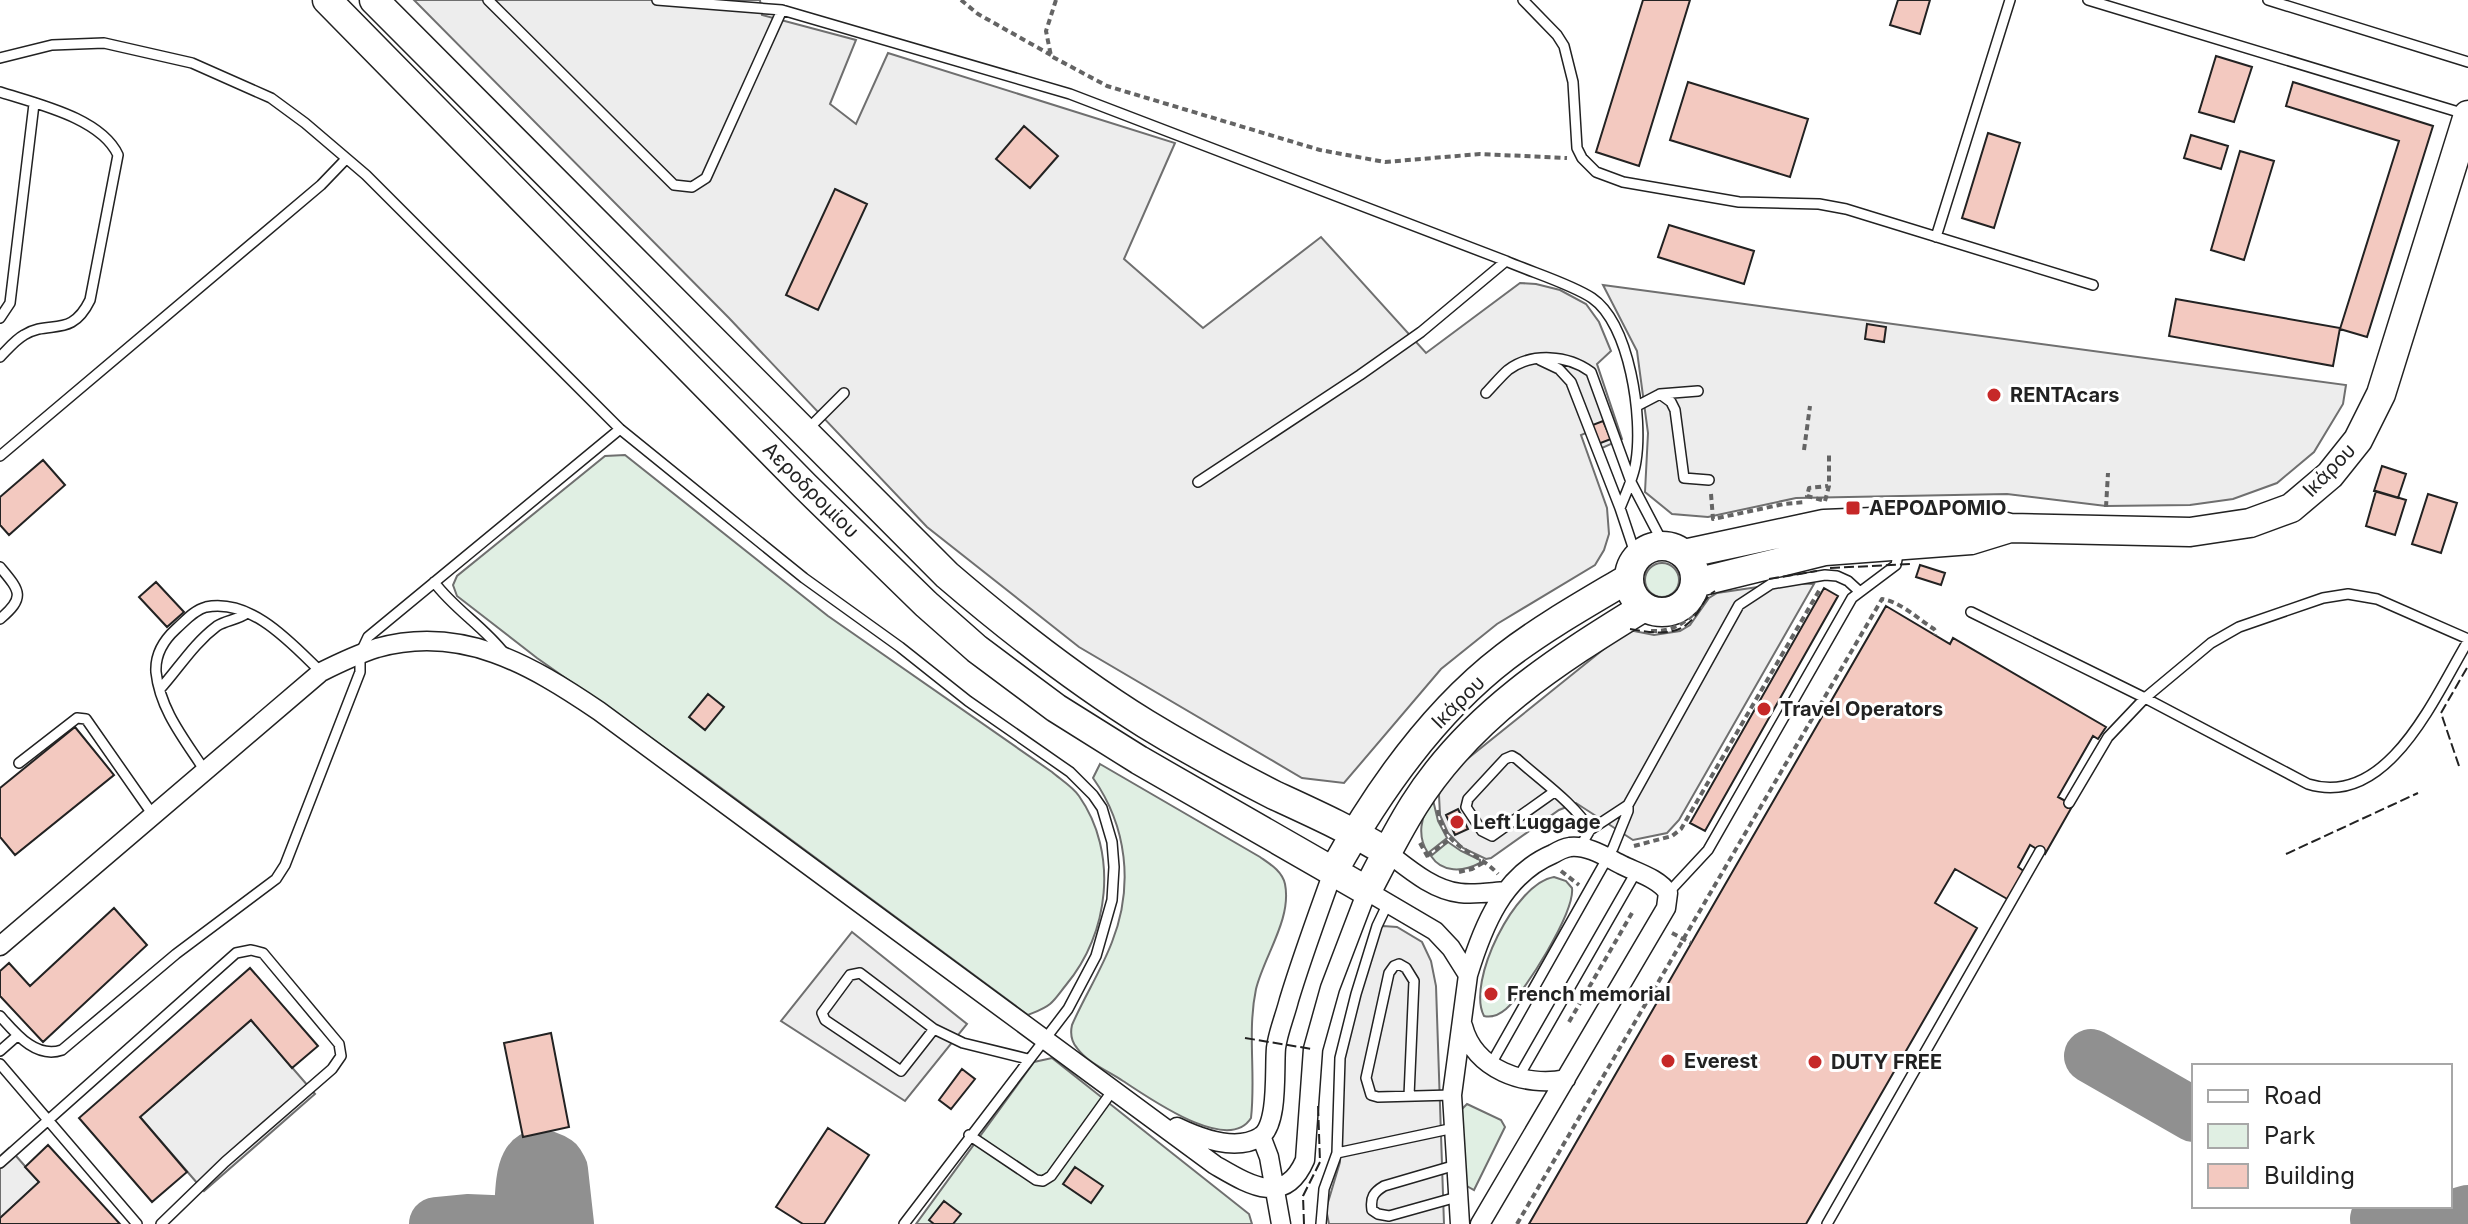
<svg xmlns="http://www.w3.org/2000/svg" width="2468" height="1224" font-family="Inter,sans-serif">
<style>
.green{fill:#e0efe3;stroke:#6f6f6f;stroke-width:2}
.parking{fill:#ededed;stroke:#6f6f6f;stroke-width:2}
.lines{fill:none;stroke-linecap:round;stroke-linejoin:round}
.taxiway{stroke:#909090;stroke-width:54}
.building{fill:#f3c9c0;stroke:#222;stroke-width:2}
.service-casing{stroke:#222;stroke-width:12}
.minor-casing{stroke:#222;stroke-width:21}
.primary-casing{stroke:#222;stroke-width:31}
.path{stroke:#646464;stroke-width:4;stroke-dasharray:6 4;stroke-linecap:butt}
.service{stroke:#fff;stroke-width:9}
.minor{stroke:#fff;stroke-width:18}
.primary{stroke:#fff;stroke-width:28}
.fence{stroke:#222;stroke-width:2;stroke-dasharray:10 4;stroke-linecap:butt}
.poi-dot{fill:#c62828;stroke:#fff;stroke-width:3}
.labels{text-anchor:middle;stroke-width:6;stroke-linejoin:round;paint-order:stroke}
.poi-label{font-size:20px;font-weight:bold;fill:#222;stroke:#fff;text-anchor:start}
.street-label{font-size:20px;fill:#222;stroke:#fff}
</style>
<rect width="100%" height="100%" fill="#fff"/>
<path class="green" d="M625 455 828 616 1052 772C1060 779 1073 787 1079 796 1119 853 1109 934 1066 985 1061 991 1056 999 1050 1004 1044 1009 1035 1012 1028 1015L702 774 537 658 457 596 453 585 457 576 605 456Z
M1645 580a17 17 0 1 1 34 0a17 17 0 1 1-34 0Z
M1100 764 1260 857C1270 864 1282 871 1285 884 1292 919 1264 956 1256 989 1247 1032 1256 1075 1251 1118 1228 1155 1148 1097 1123 1081 1108 1071 1088 1063 1077 1048 1071 1041 1070 1034 1072 1025 1084 997 1101 971 1112 942 1134 886 1127 826 1093 778Z
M1433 800 1438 821 1447 838 1428 853C1417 837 1420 815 1433 800Z
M1448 842 1461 851 1480 860V863C1463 872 1442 873 1431 856Z
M1554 877 1566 881 1572 888C1575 912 1525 992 1506 1009 1499 1015 1492 1018 1484 1016 1466 982 1515 883 1554 877Z
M1052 1058 1249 1214 1252 1224H916L1034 1062Z
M1467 1104 1501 1120 1505 1127 1474 1190 1465 1185 1459 1112Z"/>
<path class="parking" d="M414 0H760L762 15 856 40 830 104 856 124 888 53 1175 143 1124 259 1203 328 1321 237 1426 353 1520 283 1536 284 1560 290 1586 304 1599 322 1611 351 1597 364 1622 439 1600 449 1593 430 1581 435 1607 508 1609 534 1604 550 1595 565 1497 624 1441 669 1344 783 1302 778 1079 647 927 527 729 318Z
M1603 285 2346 385 2343 404 2314 452 2277 483 2233 499 2190 505 2106 506 2007 494 1796 498 1708 517 1672 514 1645 492 1648 433 1637 351Z
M1785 583 1814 584 1679 820 1667 833 1633 840 1576 803 1559 810 1491 858 1486 859 1463 848 1448 833 1440 815 1439 795 1441 788 1461 764 1625 632 1629 630 1654 635 1680 631 1690 625 1709 598 1717 593Z
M1383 926 1397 927 1422 942 1431 961 1436 986 1444 1224H1329L1326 1209 1340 1162 1341 1063 1376 928Z
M852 932 967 1024 905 1101 781 1021Z
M251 1020 315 1094 204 1191 140 1117Z
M9 1148 39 1182 0 1218V1156Z"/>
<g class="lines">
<path class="taxiway" d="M2091 1056 2194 1115
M2377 1219C2410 1224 2437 1222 2468 1212
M531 1223 521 1211C523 1188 520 1139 557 1163L561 1170 567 1224
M436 1224 467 1221 537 1224"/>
</g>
<path class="building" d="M1643 0H1690L1639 166 1596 152Z
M1898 0H1930L1920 34 1890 25Z
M2216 56 2252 67 2234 122 2199 112Z
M1688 82 1808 119 1790 177 1670 140Z
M2293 82 2433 126 2367 337 2340 329 2399 141 2286 106Z
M1024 126 1058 156 1030 188 996 159Z
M1988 133 2020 143 1994 228 1962 218Z
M2191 135 2228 146 2221 169 2184 158Z
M2240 151 2274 161 2244 260 2211 250Z
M835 189 867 204 818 310 786 295Z
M1669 225 1754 251 1744 284 1658 257Z
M2176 299 2340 328 2333 366 2169 336Z
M1867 324 1886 327 1884 342 1865 339Z
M1603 421 1611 439 1598 444 1590 426Z
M43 460 65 485 9 535 0 525V497Z
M2382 466 2406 474 2398 498 2374 491Z
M2376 491 2406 500 2395 535 2366 526Z
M2428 494 2457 503 2441 553 2412 544Z
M1920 565 1945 573 1941 585 1916 577Z
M156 582 184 612 167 627 139 597Z
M1824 588 1838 596 1705 831 1690 823Z
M1886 606 1950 644 1953 638 2106 727 2098 739 2093 736 2058 797 2073 805 2045 854 2030 845 2018 867 2025 872 2009 900 1955 869 1935 903 1977 928 1806 1224H1529Z
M708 694 724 707 705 730 689 717Z
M75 727 114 775 15 855 0 837V788Z
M1458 809 1468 829 1455 835 1446 815Z
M114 908 147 945 43 1042 0 996V971L9 963 30 986Z
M250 968 318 1046 292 1068 251 1020 140 1117 187 1172 152 1202 79 1118Z
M551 1033 569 1127 523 1137 504 1043Z
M962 1069 975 1079 951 1109 939 1100Z
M828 1128 869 1155 824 1224H803L776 1207Z
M48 1145 120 1224H0V1218L39 1182 25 1167Z
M1075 1167 1103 1186 1091 1203 1063 1184Z
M944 1201 961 1214 953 1224H934L929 1220Z"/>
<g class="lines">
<defs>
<path id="service" d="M488 0 674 185 692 187 706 178 782 10 1070 94 1506 261C1531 272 1571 284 1592 298 1630 324 1643 418 1636 461 1634 477 1626 493 1620 508
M657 0 782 10
M1523 0 1557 35 1564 46 1573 82 1577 148 1582 158 1596 172 1623 182 1739 202 1819 204 1846 209 2093 285
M2088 0 2465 114
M2268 0 2468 62
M0 58 52 45 104 43 192 63 271 98 305 123 366 175 620 429 804 578 900 647 968 701 1070 772 1093 795 1102 808 1112 842 1114 867 1112 900 1096 956 1068 1009 904 1224
M0 92C37 104 101 118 118 155L90 300C71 339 50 319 24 335 15 340 7 350 0 357
M1936 237 2010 0
M0 318 10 303 34 104
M1540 360 1559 369 1571 382 1620 508 1637 559
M1486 393C1493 386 1500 377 1508 370 1532 352 1568 355 1591 372L1631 482 1665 547
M1660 394 1671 402 1675 410 1684 478 1709 480
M1637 406 1660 394 1698 391
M806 431 844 393
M0 456 321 185 346 159
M1198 482 1360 375 1421 332 1506 261
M0 567C20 591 26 597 0 619
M434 582C454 609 483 626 504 653
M1971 612 2145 698 2308 784C2388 809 2435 696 2468 641
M160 689C179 668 193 644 217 626 226 620 238 620 247 613
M19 763 77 718 86 719 153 815
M205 771C185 740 160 710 156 672 155 655 164 640 176 629 185 621 194 610 206 607 252 598 292 644 321 672
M1554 792 1492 836 1482 831 1466 807 1468 799 1505 759 1512 756 1517 759C1539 779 1576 805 1590 830L1580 847
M2069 803 2108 737 2145 698 2211 643 2239 627 2323 598 2348 594 2377 599 2468 639
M1590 830 1628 805
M1668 893 1708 850 1852 598 1896 565 1899 549
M0 1016C16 1034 36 1059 62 1050L176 954 276 879 285 865 360 672V654L368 637 620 429
M934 1029 901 1071 825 1020 822 1013 850 975 860 973 934 1029 963 1043 1028 1059
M0 1051 17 1036
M0 1064 137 1224
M1491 1064 1613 848 1628 811V805L1739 605 1771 584 1825 575 1837 576 1848 581 1860 592
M1518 1078 1636 872
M1409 1096 1414 981 1406 968 1399 964 1394 966 1389 973 1366 1078 1371 1095 1378 1097 1452 1095
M969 1135 1036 1180 1043 1181 1051 1176 1113 1090
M1337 1153 1454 1128
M0 1163 236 953 251 950 263 953 339 1044 341 1056 332 1069 225 1162 161 1224
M1456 1165 1384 1186C1374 1192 1370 1197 1372 1210L1378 1214 1389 1216 1457 1197
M1321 1224 1324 1189 1337 1153 1340 1058 1356 994 1377 926 1388 903
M1827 1224 2040 851"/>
<path id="minor" d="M1388 853C1409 869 1433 890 1460 893 1475 895 1491 892 1506 891
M0 946 321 672C339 663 358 654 377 648 462 624 531 665 599 711L1215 1165C1248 1184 1284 1208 1305 1160L1313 1049 1330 988 1367 891 1435 931 1451 948 1468 975 1452 1095 1460 1224
M1468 975C1483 926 1503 875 1553 854 1558 851 1564 848 1570 847 1588 845 1606 857 1622 865 1636 872 1660 879 1668 893L1666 908 1480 1224
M1463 1026C1474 1069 1525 1088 1566 1079
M1177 1127C1200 1138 1235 1152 1260 1137 1279 1125 1274 1069 1276 1048 1278 1032 1285 1016 1289 1000 1302 957 1318 914 1333 872
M1261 1136 1269 1157 1281 1224"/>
<path id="primary" d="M327 0 805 486 926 604 977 649 1056 708 1139 760 1367 891C1382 862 1397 832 1414 805 1470 716 1556 661 1644 607
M374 0 947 575C1010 629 1075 680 1146 724 1187 749 1231 773 1274 795 1313 813 1351 830 1388 853
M1629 579a33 33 0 1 1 66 0a33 33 0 1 1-66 0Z
M1684 554 1824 524 1972 518 2010 528 2190 532 2250 523 2291 508 2330 475 2358 440 2381 394 2468 115
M1695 583 1825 551 1971 540 2010 528
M1333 872C1377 792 1432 713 1505 657 1544 627 1587 603 1629 578"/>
</defs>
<use href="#service" class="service-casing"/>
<use href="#minor" class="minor-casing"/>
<use href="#primary" class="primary-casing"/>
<path class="path" d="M961 0 978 14 1051 55
M1056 0 1046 31 1051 56 1107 86 1320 150 1385 162 1480 154 1567 158
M1804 450 1810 406
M1711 494 1713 519 1784 504 1806 502
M1822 500 1807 496 1809 488 1828 486
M1825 501 1829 486V452
M2106 507 2108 473
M1651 631C1673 632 1688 622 1701 605
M1438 810C1444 850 1475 849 1498 874
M1420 843 1429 859
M1634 846 1672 836 1681 829 1820 589
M1427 856 1450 839
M1561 871 1579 885
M1459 872 1472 869 1486 861
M1672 933 1691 943
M1569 1022 1632 913
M1517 1224 1882 599C1901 602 1918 619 1934 629L1936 632 1935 635"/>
<use href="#service" class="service"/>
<use href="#minor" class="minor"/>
<use href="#primary" class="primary"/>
<path class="fence" d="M1830 568 1912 564
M1769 579 1817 571
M1630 629C1654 633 1679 638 1695 616 1702 607 1705 597 1715 591
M2459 766 2441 713 2468 666
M2286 854 2418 793
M1245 1038 1312 1049
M1304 1224 1303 1196 1320 1162 1318 1104"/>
</g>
<g class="poi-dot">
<circle cx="1994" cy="395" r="8"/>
<rect x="1845" y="500" width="16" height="16" rx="4"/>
<circle cx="1764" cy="709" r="8"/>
<circle cx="1457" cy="822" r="8"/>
<circle cx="1491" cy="994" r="8"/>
<circle cx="1668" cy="1061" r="8"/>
<circle cx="1815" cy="1062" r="8"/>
</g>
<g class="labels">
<g class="poi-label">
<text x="2010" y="402">RENTAcars</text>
<text x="1869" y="515">ΑΕΡΟΔΡΟΜΙΟ</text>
<text x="1780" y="716">Travel Operators</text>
<text x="1473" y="829">Left Luggage</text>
<text x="1507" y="1001">French memorial</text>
<text x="1684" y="1068">Everest</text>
<text x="1831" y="1069">DUTY FREE</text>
</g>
<g class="street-label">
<text transform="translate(2329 470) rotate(-46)" y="7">Ικάρου</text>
<text transform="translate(811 490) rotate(45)" y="7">Αεροδρομίου</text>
<text transform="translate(1458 702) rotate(-45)" y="7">Ικάρου</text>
</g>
</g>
<rect x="2192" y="1064" width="260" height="144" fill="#ffffff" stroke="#a7a7a7" stroke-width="2"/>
<rect x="2208" y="1090" width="40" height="12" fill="#ffffff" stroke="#a7a7a7" stroke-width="2"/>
<text x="2264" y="1104" font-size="24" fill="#222222">Road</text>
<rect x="2208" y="1124" width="40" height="24" fill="#e0efe3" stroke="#a7a7a7" stroke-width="2"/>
<text x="2264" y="1144" font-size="24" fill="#222222">Park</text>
<rect x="2208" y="1164" width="40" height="24" fill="#f3c9c0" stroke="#a7a7a7" stroke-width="2"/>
<text x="2264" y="1184" font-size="24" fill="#222222">Building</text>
</svg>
